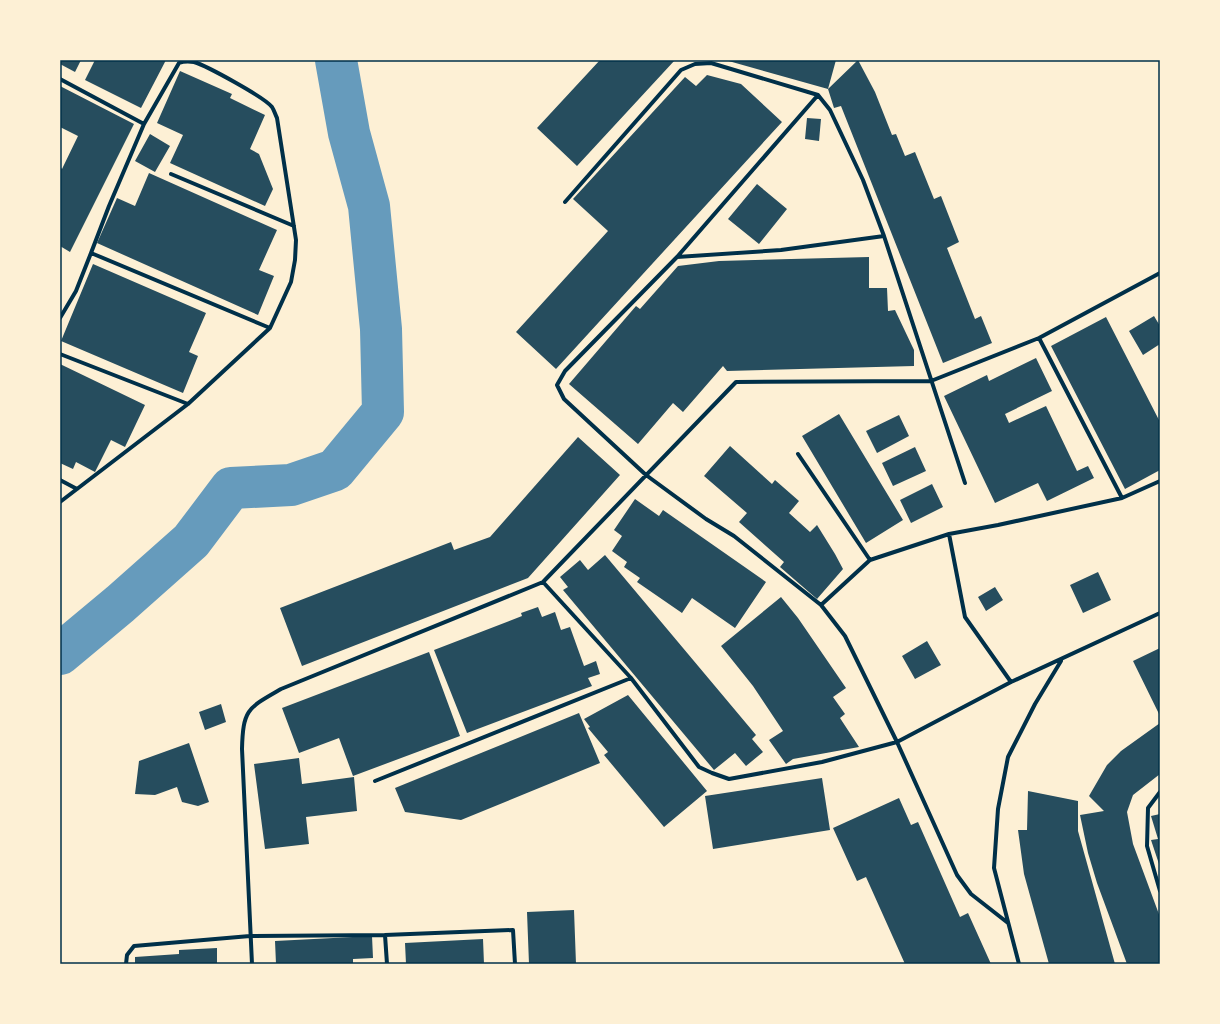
<svg xmlns="http://www.w3.org/2000/svg" width="1220" height="1024" font-family="'Archivo Narrow',sans-serif">
<style>
.lines{fill:none;stroke-linecap:round;stroke-linejoin:round}
.river{stroke:#669bbc;stroke-width:42}
.building{fill:#264d5e}
.minor{stroke:#003049;stroke-width:4}
.neatline{fill:none;stroke:#003049;stroke-width:1.5}
</style>
<rect width="100%" height="100%" fill="#fdf0d5"/>
<g class="lines">
<path class="river" d="M60 654 120 604 191 541 231 488 291 485 335 470 383 412 381 329 369 206 349 133 336 60"/>
</g>
<path class="building" d="M60 60H81L75 72 60 64Z
M95 60H166L141 108 85 80Z
M600 60H675L577 166 537 128Z
M725 60H836L828 89 858 60 875 92 892 135 896 134 905 156 915 152 934 199 941 196 959 242 947 248 975 319 981 316 992 343 943 363 841 106 834 108 828 89Z
M180 71 232 94 230 98 265 115 250 149 259 154 273 189 265 206 170 163 183 135 157 123Z
M707 75 741 84 782 122 556 369 516 332 608 231 573 199 685 77 696 86Z
M60 86 134 124 70 252 60 246V167L62 169 78 136 60 127Z
M807 118 821 119 819 141 805 139Z
M150 134 170 146 155 172 135 161Z
M149 173 277 230 259 270 274 276 258 315 97 243 117 198 135 206Z
M757 184 787 209 759 244 728 219Z
M869 257V288H887L888 311 895 310 914 350V366L727 371 723 366 683 412 673 403 638 444 569 384 636 306 640 309 678 266 719 261Z
M93 264 206 313 189 352 198 356 183 393 61 341Z
M1154 316 1160 326V344L1143 355 1129 331Z
M1106 317 1160 422V470L1125 489 1051 346Z
M1036 358 1052 391 1005 414 1009 423 1046 406 1077 471 1088 466 1094 478 1047 501 1038 483 995 503 944 396 987 375 989 381Z
M60 364 145 405 125 447 111 440 95 472 76 462 73 469 60 463Z
M839 414 903 520 866 543 802 436Z
M899 415 909 436 877 453 866 431Z
M578 437 620 475 528 578 302 666 280 608 451 542 454 550 490 537Z
M730 446 772 484 775 480 799 501 789 513 810 532 817 525 835 554 843 569 817 599 780 567 784 562 739 522 747 513 704 476Z
M915 447 926 471 893 486 882 463Z
M932 484 943 507 911 523 900 500Z
M635 499 659 516 663 510 766 582 735 628 692 598 682 613 637 582 640 578 624 567 627 562 612 551 622 536 614 530Z
M605 555 756 735 752 739 763 752 746 766 735 753 714 770 563 590 568 587 560 577 580 560 588 570Z
M1098 572 1111 600 1083 613 1070 585Z
M995 587 1003 600 986 611 978 597Z
M781 597 798 618 846 688 833 697 845 714 840 718 859 747 793 759 786 764 769 740 783 731 753 686 721 646Z
M538 607 542 617 555 612 561 630 570 627 584 666 596 661 600 674 588 678 592 686 467 733 434 650 522 616 521 613Z
M927 641 941 665 915 679 902 656Z
M1160 648V716L1133 661Z
M429 652 460 736 353 776 339 738 299 753 282 708Z
M628 695 707 791 664 827 604 755 608 752 588 728 590 727 584 719Z
M221 704 226 722 205 730 199 712Z
M579 713 600 763 461 820 405 812 395 788Z
M1160 723V774L1133 795 1127 812 1133 844 1160 917V964H1127L1097 883 1088 853 1080 815 1104 811 1089 796 1107 765 1121 751Z
M189 743 209 802 198 806 182 802 177 787 155 795 135 794 139 761Z
M299 758 302 784 354 777 357 811 306 817 309 844 265 849 254 764Z
M822 778 830 830 713 849 705 796Z
M1028 791 1078 801V831L1115 964H1049L1024 874 1018 830H1027Z
M899 798 911 825 918 822 960 917 968 913 991 964H905L866 877 857 881 833 828Z
M1160 814V867L1151 840 1158 839 1151 816Z
M574 910 576 964H529L527 912Z
M372 936 373 958 353 959V964H276L275 941Z
M483 939 484 964H406L405 943Z
M217 948V964H135V957L179 954V950Z"/>
<g class="lines">
<path class="minor" d="M60 79 144 124
M818 95 677 257 565 371 557 385 564 399 646 475 706 519 734 536 821 605 845 636 897 742 957 875 971 894 1008 923
M171 174 294 226
M565 202 681 70 695 64 711 63 818 95 830 110 863 180 884 236 965 483
M677 257 781 250 884 236
M60 318 76 291 91 253 270 328
M1039 338 1122 498
M60 354 188 404
M798 454 870 560
M60 480 77 489
M60 502 188 404 270 328 291 282 295 260 296 240 277 118C275 114 274 110 272 107 264 97 207 66 194 62 188 61 184 61 179 63L144 124 109 206 91 253
M949 534 965 617 1011 682
M543 582 631 678 699 767 712 773 729 779 822 762 897 742 1011 682 1160 613
M821 605 870 560 949 534 998 525 1122 498 1160 481
M375 781 631 678
M1160 792 1148 808 1147 846 1160 891
M385 935 387 964
M126 964 127 955 134 946 250 936 385 935 513 930 515 964
M252 964 242 749C243 709 248 708 281 689L543 582 736 382 931 381 1039 338 1160 273
M1019 964 994 868 998 809 1008 757 1035 704 1061 661"/>
</g>
<rect width="1220" height="1024" fill="none" stroke="#fdf0d5" stroke-width="122"/>
<rect x="61" y="61" width="1098" height="902" class="neatline"/>
</svg>
